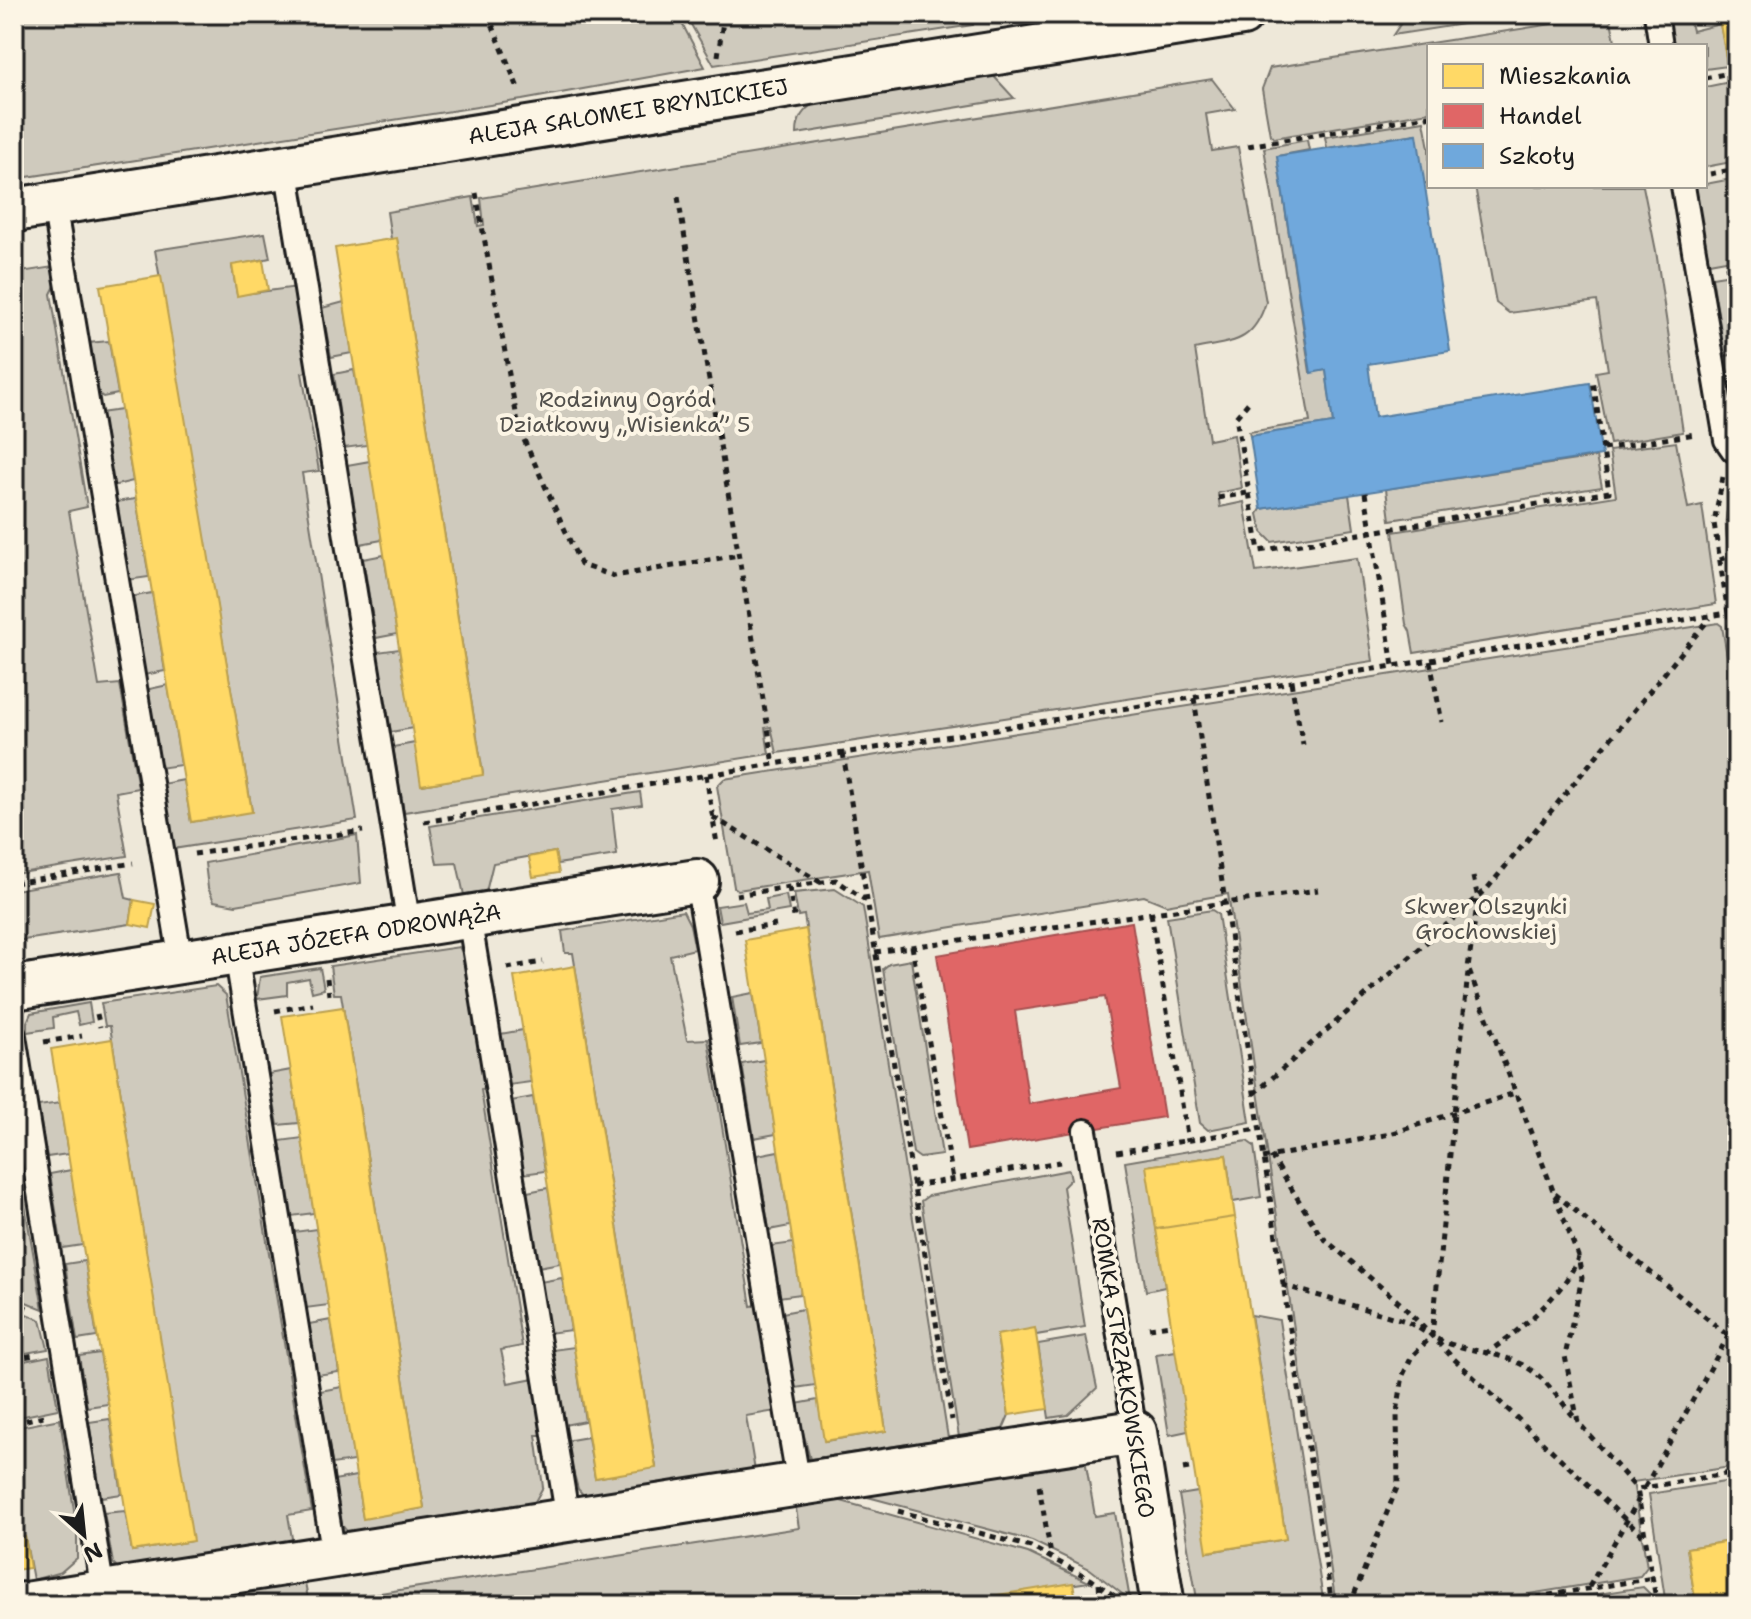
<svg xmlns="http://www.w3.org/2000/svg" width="1751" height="1619" font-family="'Shantell Sans',sans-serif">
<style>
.green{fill:#cfcabd;stroke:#76736c;stroke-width:2}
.homes{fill:#ffd966;stroke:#bba050;stroke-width:2}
.shops{fill:#e06666;stroke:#a55050;stroke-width:2;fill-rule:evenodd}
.schools{fill:#6fa8dc;stroke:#567ea2;stroke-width:2}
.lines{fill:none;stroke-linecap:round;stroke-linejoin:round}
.service-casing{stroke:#1c1c1c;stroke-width:28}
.minor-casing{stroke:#1c1c1c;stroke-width:48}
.path{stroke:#1c1c1c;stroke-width:5;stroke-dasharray:6 6;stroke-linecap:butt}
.service{stroke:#fcf5e5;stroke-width:22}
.minor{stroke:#fcf5e5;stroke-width:42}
.labels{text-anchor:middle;stroke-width:8;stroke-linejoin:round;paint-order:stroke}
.street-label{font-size:22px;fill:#1c1c1c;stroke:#fcf5e5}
.park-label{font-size:22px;fill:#52504c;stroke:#fcf5e5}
</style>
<rect width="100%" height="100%" fill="#eee8d9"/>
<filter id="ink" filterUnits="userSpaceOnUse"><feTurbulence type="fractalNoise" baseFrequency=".0125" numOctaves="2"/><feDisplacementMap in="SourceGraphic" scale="16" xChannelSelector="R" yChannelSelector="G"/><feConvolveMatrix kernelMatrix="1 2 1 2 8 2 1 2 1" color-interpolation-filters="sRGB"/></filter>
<g filter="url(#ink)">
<path class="green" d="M14 14H677L705 67 522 100 14 179Z
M685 14H970L973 25 714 65Z
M1407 14H1527L1393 35Z
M1667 14H1688L1692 31 1720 24 1728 66 1705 69V46H1672Z
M1610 15 1616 46H1429V112L1274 138 1270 135 1262 89 1270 68Z
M989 71 1014 98 797 134C797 118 803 110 816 102Z
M1212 79 1235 109 1206 114 1212 151 1238 147 1266 302C1253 344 1233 341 1195 349L1209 440 1234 435 1242 488 1218 493 1220 507 1244 502 1256 572 1357 558 1373 661 777 753 771 727 765 728 769 754 404 812 393 747 415 743 422 785 483 774 397 239H391L387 212 473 197 478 226 484 225 481 198Z
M1730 82 1737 120V161L1705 167V87Z
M1424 121 1429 148V182L1424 184 1416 134 1327 148 1325 137Z
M1307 140 1309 150 1277 156 1310 372 1326 370 1333 423 1250 436 1249 432 1310 422 1264 148Z
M1737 178V258L1709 263 1695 186Z
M1475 186H1643L1656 251 1683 432 1610 444 1596 372 1608 370 1597 301 1509 313 1496 303Z
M265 233 270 258 232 266 237 295 297 287 311 371 302 373 319 471 302 473 357 820 173 849 162 784 184 780 191 822 252 811 155 250Z
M53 267 57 282 51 294 87 507 69 511 99 686 120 684 138 788 116 792 127 856 14 874V850L21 848 14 805V273Z
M1737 273V354L1725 356 1712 277Z
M344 302 352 353 331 357 322 308Z
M109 341 118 394 103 397 98 393 88 343Z
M354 370 367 445 344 448 334 374Z
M121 410 133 481 112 486 99 413Z
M1676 442 1688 508 1702 505 1716 604 1414 653 1410 631 1406 624 1393 532 1616 496 1609 451Z
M1596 457 1602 487 1390 520 1386 489Z
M370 461 382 540 360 544 347 465Z
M1737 490V548L1729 551C1725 530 1722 507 1737 490Z
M1349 495 1354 529 1272 542 1262 532 1258 514 1261 509Z
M136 499 149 577 127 580 115 502Z
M384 555 397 634 376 638 363 559Z
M152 593 165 671 144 675 130 597Z
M1718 623 1722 626 1737 716V1466L1633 1482 1647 1567 1640 1576 1460 1605H1336L1228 894 1166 905 1144 896 879 939 868 870 738 890 734 887 717 786 724 779Z
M399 649 413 728 391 732 377 652Z
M168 685 181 765 159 768 145 690Z
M640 792 642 805 612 809 617 855 557 864 555 852 493 863 486 892 464 895 457 863 437 864 430 826Z
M357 835 361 883 236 905 214 901 208 888 205 863Z
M121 872 126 898 134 900 130 924 17 941 14 945V890Z
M835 889 863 907 948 1438 810 1459 796 1404 818 1400 825 1441 886 1431 804 915 798 916 794 893Z
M786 895 789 910 720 922 717 906 744 902 747 913 768 910 766 899Z
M1212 910 1218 914 1250 1122 1208 1130 1200 1123 1167 917Z
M683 911 690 925 695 949 670 955 687 1040 708 1039 751 1306 758 1305 776 1411 746 1416 755 1471 586 1498 578 1489 565 1441 588 1437 595 1478 656 1467 573 953H565L562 931Z
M459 947 467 960 488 1089 481 1090 522 1346 501 1350 508 1383 534 1378 542 1435H536L543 1487 532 1507 350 1535 342 1525 334 1480 356 1476 363 1518 424 1508 341 994H334L330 966Z
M911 960 942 1155 920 1158 913 1153 883 969 889 964Z
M320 968 324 989 312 992 309 978 287 982V995L257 999 260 977Z
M216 986 226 995 312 1511 288 1515 293 1544 120 1570 113 1563 104 1513 125 1511 132 1551 192 1541 112 1039 110 1026H105L101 1003Z
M753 993 761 1043 740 1046 732 997Z
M89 1003 92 1022 79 1025 76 1012 53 1017 54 1028 27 1032V1022L31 1013Z
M523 1030 531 1082 509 1085 500 1034Z
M764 1060 776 1134 754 1138 742 1064Z
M291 1070 299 1123 278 1125 269 1074Z
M533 1097 545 1171 523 1174 511 1101Z
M60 1103 68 1154 47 1157 38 1106Z
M302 1138 314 1213 292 1216 280 1141Z
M1247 1141 1254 1146 1261 1197 1233 1202 1226 1155 1147 1166 1165 1287 1146 1291 1125 1162Z
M778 1151 790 1226 769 1230 757 1155Z
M71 1170 83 1245 62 1248 50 1174Z
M1069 1170 1071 1179 1063 1187 1085 1327 1036 1335 1035 1329 997 1335 1009 1415 1003 1429 959 1437 921 1201 928 1196Z
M20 1178 43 1309 14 1297V1179Z
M548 1188 560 1263 538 1267 527 1192Z
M316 1229 329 1305 306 1308 294 1232Z
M793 1243 801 1294 779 1297 771 1246Z
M85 1261 97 1337 77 1340 65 1264Z
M562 1278 571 1330 549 1333 540 1282Z
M14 1309 41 1320 48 1349 14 1355Z
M803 1309 816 1385 795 1388 782 1313Z
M1251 1315 1279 1320 1324 1605H1198L1179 1495 1198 1492 1208 1552 1286 1539Z
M331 1320 339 1372 317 1375 309 1324Z
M1086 1336 1097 1388 1068 1415 1049 1418 1038 1344Z
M574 1347 585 1421 564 1425 552 1350Z
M1176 1351 1188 1431 1169 1435 1156 1354Z
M100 1353 108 1404 87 1407 79 1356Z
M49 1356 58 1409 14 1418V1363Z
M342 1387 354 1461 332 1464 320 1391Z
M60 1419 77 1530V1558L61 1572 33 1580 25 1537 14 1539V1428Z
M110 1419 122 1494 101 1497 89 1422Z
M1083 1448 1095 1516 1115 1513 1130 1600 1090 1569 1032 1541 838 1489Z
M1737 1480V1540L1687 1548 1696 1605H1666L1649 1494Z
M816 1494 1028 1553 1089 1582 936 1605H190L189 1594 303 1573 309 1604 799 1528 794 1496Z
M1643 1587 1651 1595 1652 1605H1526Z"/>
<path class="homes" d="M1737 21V120L1720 24Z
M397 238 483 775 421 785 335 248Z
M263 260 268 290 237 296 232 265Z
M161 276 252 812 191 822 100 286Z
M14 805 21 848 14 850Z
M555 852 559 873 533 877 529 857Z
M134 900 155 904 150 928 130 924Z
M806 929 886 1431 824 1441 745 940Z
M575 966 656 1468 595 1478 514 977Z
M343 1007 424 1508 363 1519 282 1016Z
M112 1039 193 1541 132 1551 51 1049Z
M1226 1155 1235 1217 1156 1229 1146 1166Z
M1235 1217 1286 1539 1207 1552 1156 1229Z
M1035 1328 1048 1409 1009 1415 997 1335Z
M25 1537 30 1568 14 1570V1539Z
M1737 1540V1605H1696L1687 1548Z
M1073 1583 1077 1605H936Z"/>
<path class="shops" d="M1132 922 1164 1117 967 1150 937 955ZM1105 997 1121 1088 1029 1104 1015 1011Z"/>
<path class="schools" d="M1417 134 1450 351 1368 364 1375 417 1590 383 1602 455 1261 509 1250 436 1333 423 1326 370 1311 373 1277 156Z"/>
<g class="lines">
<defs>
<path id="service" d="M1656 14 1661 46
M286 166 409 926
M1683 186 1726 440 1733 450
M54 204 181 962
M697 881 799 1485
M469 916 568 1520
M236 953 334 1556
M14 1036 103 1592
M1085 1131 1135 1432"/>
<path id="minor" d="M14 210 1242 14
M14 988 697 881
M19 1605 1135 1432 1163 1605"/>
</defs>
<use href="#service" class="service-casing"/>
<use href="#minor" class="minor-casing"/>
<path class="path" d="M488 14 518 88
M718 56 724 14
M1705 78 1729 73
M1248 146 1428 116 1429 119
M1710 174 1737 169
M476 193 519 429 581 565 614 576 739 555
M678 197 774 764
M1725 268 1737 266
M1248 403 1236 417 1259 551 1609 492 1593 380
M1603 449 1695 434
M1723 477 1714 523 1728 613
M1365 493 1393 666
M1218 498 1247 493
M1720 560 1737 553
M1430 661 1442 722
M1291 682 1303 745
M1194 698 1332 1605
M843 753 952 1420
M706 775 717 844
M713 817 820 882
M424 822 774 764 1728 613 1737 671
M194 854 363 831
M1473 877 1478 898 1468 968 1578 1256 1582 1278 1565 1356 1578 1422 1637 1489
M14 883 133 863
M789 887 794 917
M736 895 836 880 867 901
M1151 913 1188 1141
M735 931 776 925
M912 946 953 1179
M875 952 1318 890
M507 968 543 962
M327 978 329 995
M275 1011 313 1004
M97 1014 100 1027
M44 1042 82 1036
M1254 1094 1486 890 1710 618
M1117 1152 1258 1129
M1271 1156 1321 1236 1401 1304 1452 1357 1646 1539
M1263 1158 1390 1134 1515 1093
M913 1186 1060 1162
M1555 1194 1737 1343
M1282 1285 1406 1321 1425 1332
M14 1302 27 1308
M1149 1328 1171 1325
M1437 1339C1466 1352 1501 1351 1528 1368 1547 1380 1561 1402 1576 1419
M1485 1354C1516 1334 1567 1292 1578 1257
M14 1359 34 1355
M14 1423 44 1416
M1183 1469 1194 1467
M1039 1486 1051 1555
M1645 1487 1737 1320
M898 1511 1031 1547 1092 1580 1120 1600
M1099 1584 1101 1605
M1589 1587 1639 1499
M1350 1605 1398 1485 1397 1413 1403 1375 1412 1356 1432 1336 1468 972
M1489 1605 1653 1578
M1657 1605 1637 1489 1737 1472"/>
<use href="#service" class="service"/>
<use href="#minor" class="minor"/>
</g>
</g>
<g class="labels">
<g class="street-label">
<text transform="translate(628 111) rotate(-9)" y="8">ALEJA SALOMEI BRYNICKIEJ</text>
<text transform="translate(356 934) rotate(-9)" y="8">ALEJA JÓZEFA ODROWĄŻA</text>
<text transform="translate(1124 1368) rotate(81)" y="8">ROMKA STRZAŁKOWSKIEGO</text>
</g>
<g class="park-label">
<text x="625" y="407">Rodzinny Ogród<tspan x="625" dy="25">Działkowy „Wisienka” 5</tspan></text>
<text x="1486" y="914">Skwer Olszynki<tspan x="1486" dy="25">Grochowskiej</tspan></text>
</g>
</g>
<rect width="1751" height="1619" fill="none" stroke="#fcf5e5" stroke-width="48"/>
<rect x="24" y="24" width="1703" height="1571" fill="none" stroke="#1c1c1c" stroke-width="3" filter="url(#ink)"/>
<rect x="1427" y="44" width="280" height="144" fill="#fcf5e5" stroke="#a29e95" stroke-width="2"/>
<rect x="1443" y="64" width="40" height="24" fill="#ffd966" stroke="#a29e95" stroke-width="2"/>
<text x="1499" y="84" font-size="24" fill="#1c1c1c">Mieszkania</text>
<rect x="1443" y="104" width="40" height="24" fill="#e06666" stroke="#a29e95" stroke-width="2"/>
<text x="1499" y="124" font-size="24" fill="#1c1c1c">Handel</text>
<rect x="1443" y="144" width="40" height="24" fill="#6fa8dc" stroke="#a29e95" stroke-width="2"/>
<text x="1499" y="164" font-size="24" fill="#1c1c1c">Szkoły</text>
<g transform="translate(84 1535) rotate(153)" stroke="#fcf5e5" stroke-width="6" paint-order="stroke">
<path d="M0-6L14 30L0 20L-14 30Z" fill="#1c1c1c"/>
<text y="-12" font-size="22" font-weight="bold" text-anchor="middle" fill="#1c1c1c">N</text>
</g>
</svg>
